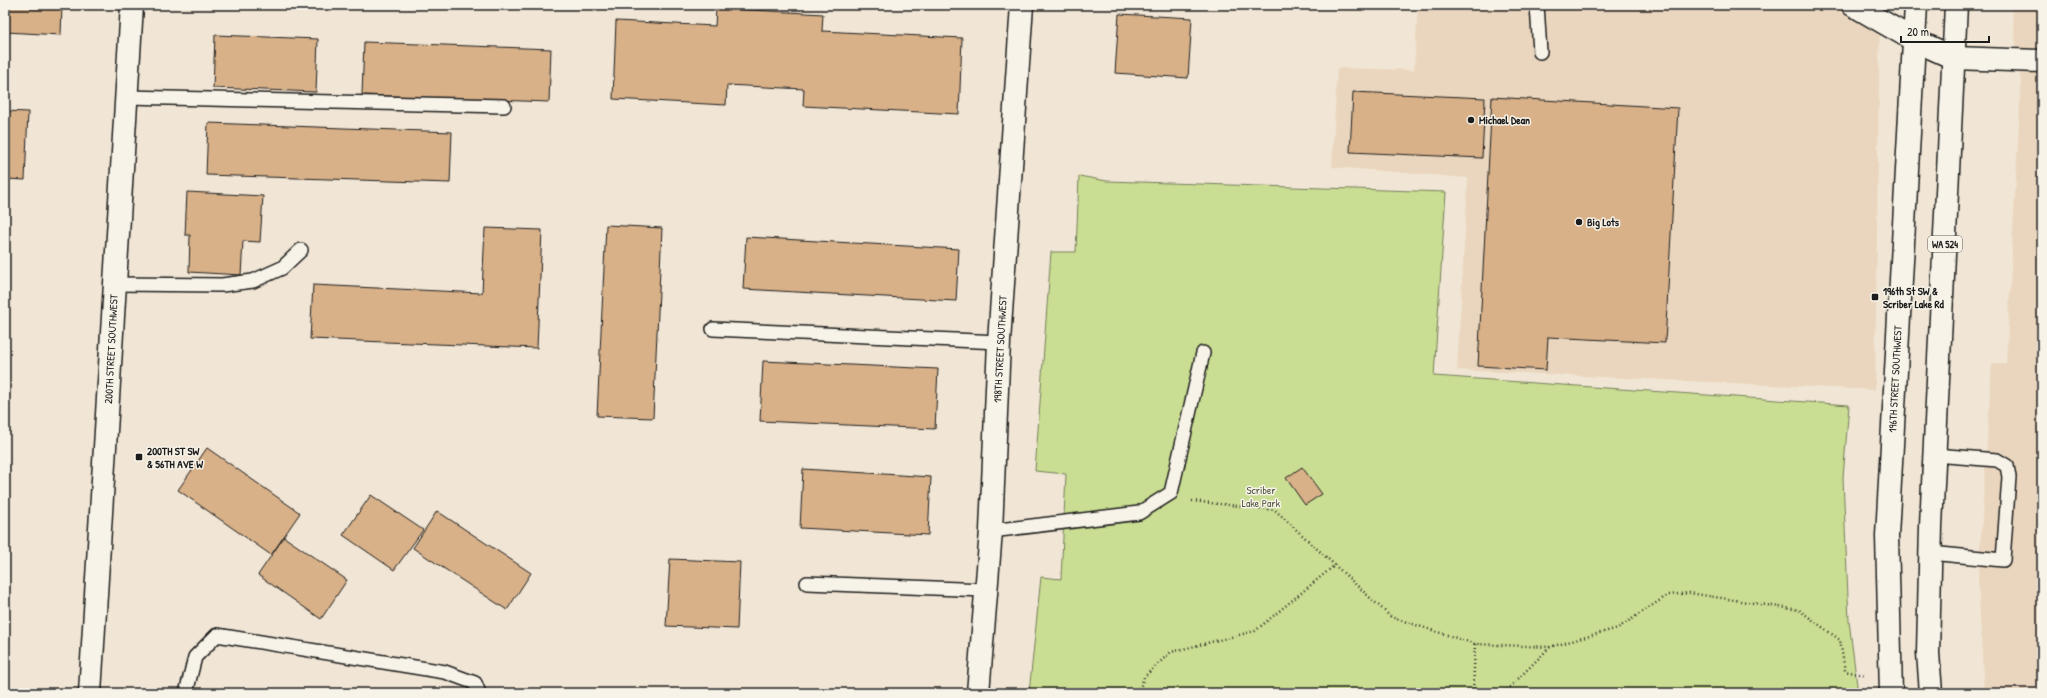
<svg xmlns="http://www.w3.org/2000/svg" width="2047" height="698" font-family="'Patrick Hand',sans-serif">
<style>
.built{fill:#ead6be}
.green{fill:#cade93;stroke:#737d58}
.building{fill:#d8b189;stroke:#1c1c1c}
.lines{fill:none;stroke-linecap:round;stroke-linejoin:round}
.service-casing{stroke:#1c1c1c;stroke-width:16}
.minor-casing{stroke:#1c1c1c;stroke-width:25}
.tertiary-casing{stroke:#1c1c1c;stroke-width:25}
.primary-casing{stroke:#1c1c1c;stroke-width:25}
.path{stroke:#1c1c1c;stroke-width:2.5;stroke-dasharray:1 3;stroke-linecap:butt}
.service{stroke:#f7f3e8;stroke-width:13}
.minor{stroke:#f7f3e8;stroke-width:22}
.tertiary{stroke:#f7f3e8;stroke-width:22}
.primary{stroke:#f7f3e8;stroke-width:22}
.poi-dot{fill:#1c1c1c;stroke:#f7f3e8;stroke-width:1.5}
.labels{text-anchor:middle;stroke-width:3;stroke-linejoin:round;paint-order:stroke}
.shield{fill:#f7f3e8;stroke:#5e5c59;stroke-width:1}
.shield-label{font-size:10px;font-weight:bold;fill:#1c1c1c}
.poi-label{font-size:11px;font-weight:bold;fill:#1c1c1c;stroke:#f7f3e8;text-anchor:start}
.street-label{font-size:11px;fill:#1c1c1c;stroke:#f7f3e8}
.park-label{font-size:11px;fill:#505640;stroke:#f7f3e8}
</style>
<rect width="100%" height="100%" fill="#f1e6d5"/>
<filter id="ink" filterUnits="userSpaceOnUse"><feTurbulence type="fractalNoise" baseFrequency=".025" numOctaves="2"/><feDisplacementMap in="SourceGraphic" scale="8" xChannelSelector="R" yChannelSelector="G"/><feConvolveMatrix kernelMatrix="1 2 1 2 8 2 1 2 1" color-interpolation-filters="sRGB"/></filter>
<g filter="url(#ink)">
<path class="built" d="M1418 5H1880L1875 390 1457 370 1468 178 1332 167 1337 68 1414 70Z
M2011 5H2042V693H1984L1978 579 1992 364 2006 363 2021 83Z"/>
<path class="green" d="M1079 176 1107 181 1446 192 1434 376 1849 405 1843 478 1849 621 1858 693H1029L1041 577 1061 579 1066 474 1035 471 1051 252H1076Z"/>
<path class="building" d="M5 5H62L61 35 5 32Z
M716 8 823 14 822 31 962 38 959 114 803 106 804 89 727 85 726 105 613 99 616 21 715 26Z
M1119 14 1192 18 1188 78 1115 73Z
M215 35 318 39 316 92 213 88Z
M364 42 551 49 549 102 362 95Z
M1353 92 1485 98 1482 158 1350 152Z
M1492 97 1678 108 1665 343 1548 337 1546 370 1478 366Z
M5 111 28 112 25 180 5 179Z
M208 123 452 132 450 183 206 175Z
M187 192 263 196 260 242 243 241 241 275 189 272 190 235H185Z
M606 225 662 228 653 418 597 416Z
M485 228 542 230 537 348 310 339 313 285 482 293Z
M746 237 959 249 956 301 743 289Z
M763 361 938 369 935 429 760 421Z
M207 448 300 513 271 555 178 490Z
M1302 467 1322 494 1305 505 1286 478Z
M803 469 931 477 928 535 800 528Z
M371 495 423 530 394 570 343 535Z
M437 511 531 573 507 610 413 548Z
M284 537 347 580 321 619 258 575Z
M670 559 740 562 737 629 666 626Z"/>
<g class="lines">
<defs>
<path id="service" d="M1537 5 1540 52
M127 97 504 106
M115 284 222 285 253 281 282 268 301 250
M713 329 999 342
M991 531 1139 513 1171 493 1203 353
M1930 553 2003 560 2009 477 2007 466 1997 460 1935 455
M807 583 985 590
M186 693 195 657 217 635 445 672 475 683 479 693"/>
<path id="minor" d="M1853 5 1914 40 1954 58 2042 61
M978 693 991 531 999 342 1022 5"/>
<path id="tertiary" d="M90 693 132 5"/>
<path id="primary" d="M1891 693 1887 536 1916 5
M1931 693 1928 653 1931 526 1956 5"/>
</defs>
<use href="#service" class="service-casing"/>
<use href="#minor" class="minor-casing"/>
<use href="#tertiary" class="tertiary-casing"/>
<use href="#primary" class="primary-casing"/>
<path class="path" d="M1192 501 1275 510 1391 617 1475 644 1550 647 1618 628 1668 595 1689 593 1799 610 1840 640 1845 671 1864 675
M1138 693 1144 677 1171 652 1255 631 1335 565
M1473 693 1475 644
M1504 693 1550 647"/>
<use href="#service" class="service"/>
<use href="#minor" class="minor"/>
<use href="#tertiary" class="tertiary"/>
<use href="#primary" class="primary"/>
</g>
</g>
<g class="poi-dot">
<circle cx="1471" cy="120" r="4"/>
<circle cx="1579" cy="222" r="4"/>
<rect x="1871" y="293" width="8" height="8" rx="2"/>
<rect x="135" y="453" width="8" height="8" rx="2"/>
</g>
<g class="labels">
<rect class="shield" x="1928" y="236" width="34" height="16" rx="3"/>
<g class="shield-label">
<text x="1945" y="248">WA 524</text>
</g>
<g class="poi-label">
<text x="1479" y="124">Michael Dean</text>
<text x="1587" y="226">Big Lots</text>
<text x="1883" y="295">196th St SW &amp;<tspan x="1883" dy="13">Scriber Lake Rd</tspan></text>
<text x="147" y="455">200TH ST SW<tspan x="147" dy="13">&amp; 56TH AVE W</tspan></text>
</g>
<g class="street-label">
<text transform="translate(111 349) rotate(-87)" y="4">200TH STREET SOUTHWEST</text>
<text transform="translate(1000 349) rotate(-87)" y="4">198TH STREET SOUTHWEST</text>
<text transform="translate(1895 379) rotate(-87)" y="4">196TH STREET SOUTHWEST</text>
</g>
<g class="park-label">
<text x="1261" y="494">Scriber<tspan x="1261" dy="13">Lake Park</tspan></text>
</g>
</g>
<rect width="2047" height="698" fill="none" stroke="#f7f3e8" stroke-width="20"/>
<rect x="10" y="10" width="2027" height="678" fill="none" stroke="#1c1c1c" stroke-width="1.5" filter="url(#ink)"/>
<path d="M1901 36v6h88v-6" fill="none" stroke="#1c1c1c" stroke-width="2"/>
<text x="1907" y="36" font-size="12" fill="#1c1c1c" stroke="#f7f3e8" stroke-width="3" paint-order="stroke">20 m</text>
</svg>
